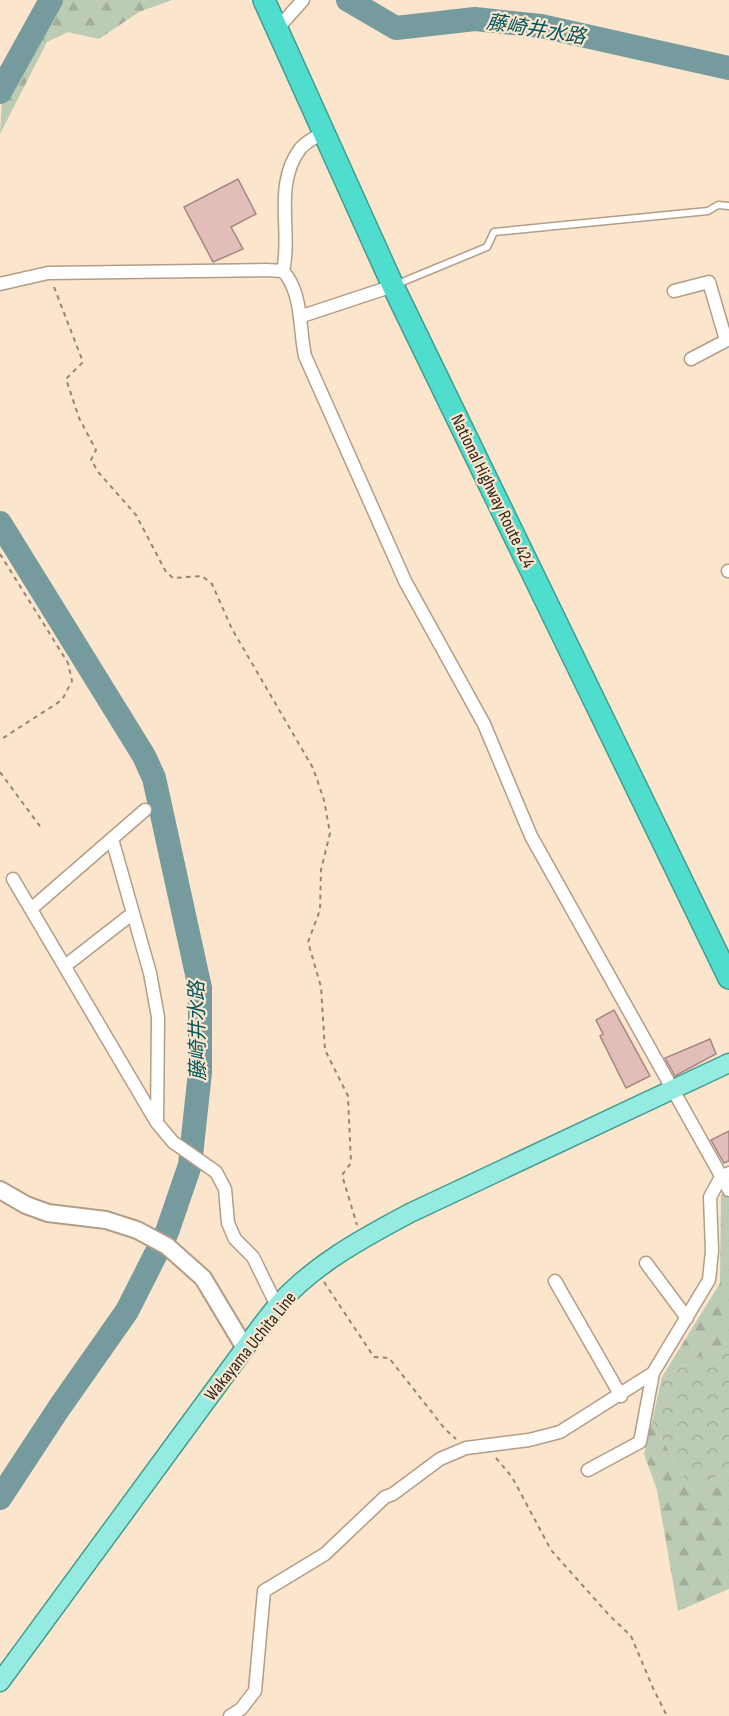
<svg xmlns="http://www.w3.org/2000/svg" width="729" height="1716" font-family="'Sofia Sans Condensed','Noto Sans JP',sans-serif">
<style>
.forest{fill:url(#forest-firs)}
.park{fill:url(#park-crowns)}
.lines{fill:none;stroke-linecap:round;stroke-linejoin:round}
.river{stroke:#769b9e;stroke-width:24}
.building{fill:#e1beba;stroke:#a68582;stroke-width:1.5}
.lane-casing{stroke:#b39d87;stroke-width:9}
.street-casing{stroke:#b39d87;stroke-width:15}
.secondary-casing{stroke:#b39d87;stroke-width:20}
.primary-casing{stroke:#439d8f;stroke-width:21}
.highway-casing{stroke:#439d8f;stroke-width:24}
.path{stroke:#948574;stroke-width:2;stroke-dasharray:4.5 4.5;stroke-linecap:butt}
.lane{stroke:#fff;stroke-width:6}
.street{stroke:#fff;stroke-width:12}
.secondary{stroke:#fff;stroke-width:16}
.primary{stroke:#95ebe1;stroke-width:18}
.highway{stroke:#4fdecd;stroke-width:21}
.labels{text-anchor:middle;stroke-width:4.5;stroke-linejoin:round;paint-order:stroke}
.street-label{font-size:18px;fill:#2d251c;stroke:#fce5cd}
.water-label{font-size:20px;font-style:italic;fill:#01575d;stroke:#fce5cd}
</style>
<defs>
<pattern id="forest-firs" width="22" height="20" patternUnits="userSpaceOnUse" patternTransform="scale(1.5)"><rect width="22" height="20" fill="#bccbb3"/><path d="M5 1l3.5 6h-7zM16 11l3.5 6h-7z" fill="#a2ae99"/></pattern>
<pattern id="park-crowns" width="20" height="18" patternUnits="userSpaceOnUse" patternTransform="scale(1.5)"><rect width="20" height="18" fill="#bccbb3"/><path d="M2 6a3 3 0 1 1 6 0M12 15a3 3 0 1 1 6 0" fill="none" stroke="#a2ae99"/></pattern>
</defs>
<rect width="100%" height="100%" fill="#fce5cd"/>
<path class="forest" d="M60 0H172L139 12 99 39 68 32 47 42 0 134 2 99Z
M729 1188V1342L662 1377 720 1283 721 1195Z
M652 1421 691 1490 729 1470V1589L678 1611 657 1490 644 1454Z"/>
<path class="park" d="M729 1342V1470L691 1490 652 1421 662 1377Z"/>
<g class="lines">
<path class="river" d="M348 0 396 28 475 19 541 26 729 68
M0 92 51 0
M0 523 144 756 154 778 200 988V1072L190 1165 167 1232 127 1311 59 1408 0 1498"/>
</g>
<path class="building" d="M238 179 256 214 231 227 243 249 213 262 184 207Z
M614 1010 650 1076 626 1088 600 1036 603 1034 596 1020Z
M710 1039 716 1054 675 1076 665 1058Z
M729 1131V1161L724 1163 711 1140Z"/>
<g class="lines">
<defs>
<path id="lane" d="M395 285 487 247 494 232 708 211 718 205 729 206"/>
<path id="street" d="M277 29 303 0
M283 271C292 231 273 185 300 149 305 142 315 138 322 133
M0 284 48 273 266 270 283 271C303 293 299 329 305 356L405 581 484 724 531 836 729 1190
M674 291 709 282 726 340
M302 316 393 286
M691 359 729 339
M728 571H729
M112 839 150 973 158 1017 157 1123
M13 879 157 1123 173 1142 216 1172 225 1189 228 1223 235 1239 253 1257 277 1306
M31 909 145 810
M65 966 133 913
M646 1263 687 1318
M555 1281 621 1396
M588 1470 640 1442 653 1373
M230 1716 241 1709 255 1691 264 1591 325 1554 385 1497 393 1494 440 1459 466 1448 529 1440 560 1432 653 1373 709 1280 712 1251 710 1197 721 1177 729 1173"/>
<path id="secondary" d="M0 1190 26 1205 48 1213 106 1220 137 1230 167 1246 203 1278 245 1348"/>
<path id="primary" d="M0 1682 245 1348C255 1334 265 1320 276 1307 313 1265 361 1239 410 1213L729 1063"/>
<path id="highway" d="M264 0 393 286 729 978"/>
</defs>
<use href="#lane" class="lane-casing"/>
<use href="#street" class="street-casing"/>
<use href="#secondary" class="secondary-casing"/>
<use href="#primary" class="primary-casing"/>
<use href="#highway" class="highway-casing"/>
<path class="path" d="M54 287 83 362 66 379 79 418 96 450 91 460 99 473 136 515 166 572 173 578 202 576 212 584 232 629 313 768 324 800 330 833 321 870 320 910 308 942 321 987 325 1050 348 1096 351 1163 342 1175 357 1225
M0 554 68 663 72 681 62 700 0 740
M0 772 42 829
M324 1282 374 1357 389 1358 445 1429 456 1439
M496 1458 512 1477 551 1550 609 1615 631 1636 653 1688 667 1716"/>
<use href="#lane" class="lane"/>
<use href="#street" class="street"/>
<use href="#secondary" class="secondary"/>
<use href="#primary" class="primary"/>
<use href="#highway" class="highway"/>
</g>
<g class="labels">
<g class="street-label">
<text transform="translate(493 491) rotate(64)" y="6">National Highway Route 424</text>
<text transform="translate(250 1346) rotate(-51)" y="6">Wakayama Uchita Line</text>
</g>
<g class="water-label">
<text transform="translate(536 29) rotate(9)" y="7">藤崎井水路</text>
<text transform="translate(197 1031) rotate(-91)" y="7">藤崎井水路</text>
</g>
</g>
</svg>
